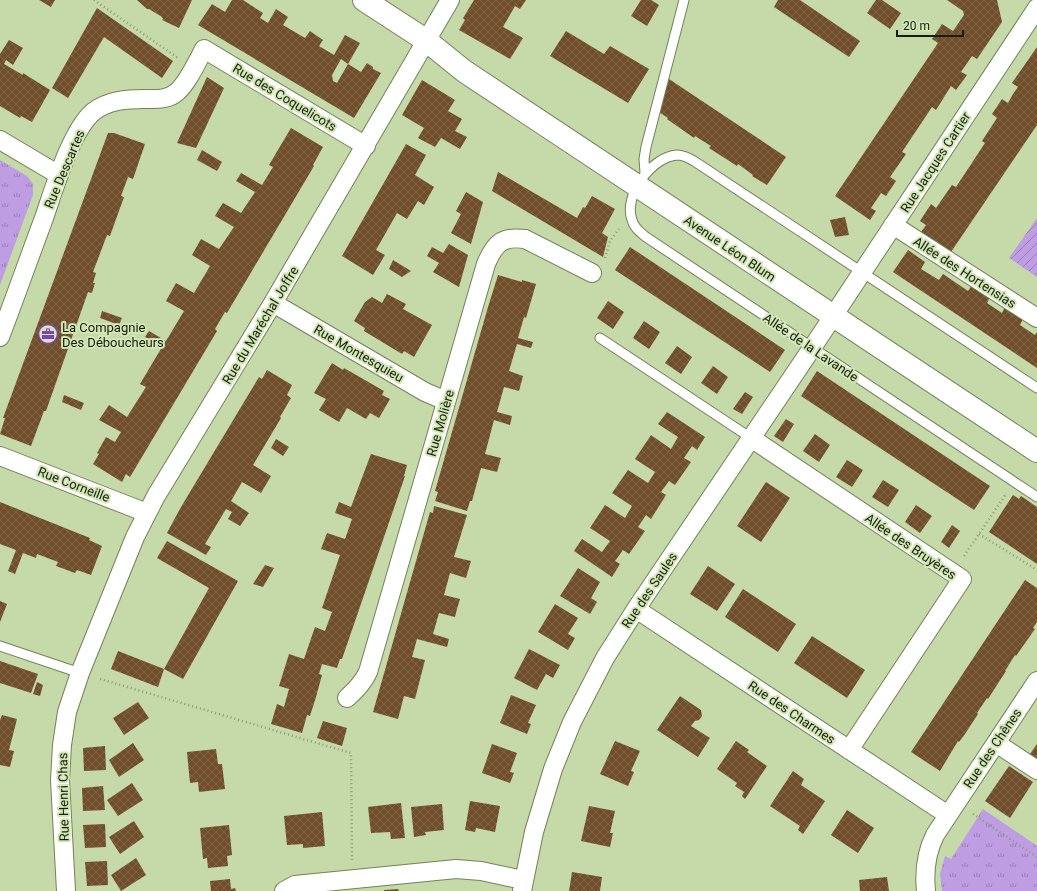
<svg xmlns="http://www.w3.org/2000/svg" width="1037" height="891" font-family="Roboto,sans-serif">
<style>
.park{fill:url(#park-tufts)}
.garden{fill:url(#garden-furrows)}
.building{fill:url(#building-cross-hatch)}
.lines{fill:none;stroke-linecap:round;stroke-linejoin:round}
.lane-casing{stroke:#728357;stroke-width:11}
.street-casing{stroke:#728357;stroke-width:20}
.primary-casing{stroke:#728357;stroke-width:24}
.path{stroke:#8b9a74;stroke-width:2.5;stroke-dasharray:1 3;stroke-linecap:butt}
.lane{stroke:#fff;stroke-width:9}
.street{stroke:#fff;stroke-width:18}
.primary{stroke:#fff;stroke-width:22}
.labels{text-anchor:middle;stroke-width:4;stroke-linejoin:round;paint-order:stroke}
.street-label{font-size:13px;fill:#171e0c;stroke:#d3e6b6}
.poi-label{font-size:13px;fill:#171e0c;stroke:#d3e6b6;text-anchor:start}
</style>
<defs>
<pattern id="park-tufts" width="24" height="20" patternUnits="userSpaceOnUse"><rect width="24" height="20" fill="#be9de3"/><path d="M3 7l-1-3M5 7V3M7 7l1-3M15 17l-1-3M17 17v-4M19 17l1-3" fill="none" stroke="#997fb6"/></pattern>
<pattern id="garden-furrows" width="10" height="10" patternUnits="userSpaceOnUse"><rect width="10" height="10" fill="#be9de3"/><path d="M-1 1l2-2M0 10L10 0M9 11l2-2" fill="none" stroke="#997fb6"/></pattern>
<pattern id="building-cross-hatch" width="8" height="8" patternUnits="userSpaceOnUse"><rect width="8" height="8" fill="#704e2c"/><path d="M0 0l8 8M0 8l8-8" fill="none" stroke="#7f6448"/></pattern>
</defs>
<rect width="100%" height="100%" fill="#c6d9a9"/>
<path class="park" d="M0 160 27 176 33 184V195L0 285Z
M983 809 1037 846V891H942L940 874 945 856 951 859Z"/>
<path class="garden" d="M1037 218V277L1009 258Z"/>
<path class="building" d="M39 0H55L51 7Z
M137 0H192L179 28 162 20 163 19 162 17 149 9H147Z
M232 0H243L249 4 263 13 260 18 268 23 276 9 288 17 283 25 305 38 310 31 323 40 319 46 334 55 345 35 360 43 348 64 341 59 332 75 333 81 337 83 348 64 361 72 367 63 373 67V69L381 73 354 118 198 25 212 4 225 12Z
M474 0H526L520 9 515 6 503 27 523 38 510 59 459 30 465 20 463 18Z
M641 0H651L659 5 647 26 631 16Z
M778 0H800L860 41 849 57 774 7Z
M876 0H882L901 13 890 29 867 13Z
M947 0H997L1002 22 977 59 972 56 961 72 967 75 956 90 951 86 936 110 932 107 902 152 906 154 890 177 896 181 886 196 881 193 871 208 876 211 870 220 835 196 938 43 932 39 942 24 953 31 964 15 963 11Z
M97 8 173 61 162 78 104 37 68 98 52 88Z
M566 31 604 54 610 46 649 69 628 103 550 56Z
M9 40 23 48 13 65 6 60 4 64 23 75V73L50 90 32 122 21 116 20 118 0 106V54Z
M1037 47V125L951 252 921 232 926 225 920 221 931 204 936 208 952 185 956 187 985 143 982 141 997 118 992 114 1002 99 1008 103 1013 94 1018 87 1012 83Z
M207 77 224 88 196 148 177 143Z
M669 79 786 157 767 185 752 176 753 175 738 164 737 166 709 148 711 146 695 136 694 138 667 119 668 118 659 112Z
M422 80 455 100 448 111 462 119 455 131 467 137 460 149 441 138 435 147 418 138 424 128 402 115Z
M291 128 323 147 313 165 314 166 227 313 225 312 215 329 217 331 130 477 126 474 122 482 93 464 99 454 97 453 106 437 115 442 121 432 99 420 109 405 127 417 146 387 140 384 162 347 145 337 149 331 166 341 184 311 166 301 176 283 194 293 210 266 192 255 201 239 219 249 234 227 215 216 219 209 223 203 241 213 255 192 236 181 241 173 262 185 273 167 269 165Z
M108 133H114L145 144 133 179 128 177 121 196 124 197 110 236 107 235 93 272 96 273 93 283H95L92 293 88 292 46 411H44L31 446 0 434 5 418H3Z
M406 144 426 155 415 175 434 187 424 205 418 201 407 219 397 213 376 250 385 255 373 275 342 256Z
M202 150 222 162 217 171 197 160Z
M498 172 577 218 583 207 585 208 592 196 615 209 602 233 608 237 603 257 492 191Z
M466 192 483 202 471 244 451 233 461 214 456 211Z
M845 217 849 235 835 237 830 220Z
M449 244 468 255 459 287 433 272 439 263 427 256 432 247 443 253Z
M630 247 785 350 770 372 615 270Z
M908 250 925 262 921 269 939 280 943 274 968 291 972 285 990 297 987 303 1002 313 1005 307 1023 319 1020 325 1035 335 1037 332V368L893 272Z
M393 260 411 271 402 277 389 269Z
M498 275 522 282V280L536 284 526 318 524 317 518 338 533 342 531 348 517 344 509 371 523 376 519 391 504 387 497 412 512 416 510 425 494 420 485 454 501 458 497 472 481 468 472 501H470L467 511 435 501 438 492 435 491 488 307Z
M387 294 406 304 403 309 432 325 414 357 404 351 402 354 364 331 365 328 354 321 365 302 372 297 382 303Z
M608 301 624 312 613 329 597 318Z
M102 311 122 318 119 325 100 318Z
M644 321 660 332 649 349 633 338Z
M677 346 692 357 681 374 665 363Z
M332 363 343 370 344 368 384 391 382 395 390 399 379 418 370 413 366 419 347 408 339 422 319 410 326 399 314 393Z
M713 366 728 377 717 394 701 383Z
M267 370 292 385 287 395 291 398 280 417 281 418 253 465 271 476 261 493 242 482 231 501 249 513 240 526 228 519 232 512 226 509 205 544 211 547 206 555 167 533 181 507 259 377 262 379Z
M817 371 990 486 974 510 801 396Z
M745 392 753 397 742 414 733 409Z
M64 395 84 403 81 410 62 402Z
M667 412 705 437 697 450 692 446 684 458 691 462 675 485 669 481 661 492 666 495 651 519 646 515 638 527 645 531 629 554 623 550 615 561 620 564 612 577 574 551 582 539 602 552 610 541 590 528 605 505 625 518 632 506 612 493 628 470 648 483 655 472 635 459 651 435 671 449 678 437 658 424Z
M786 419 794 424 783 442 774 436Z
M815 434 830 445 819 462 803 451Z
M276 439 289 447 283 456 271 448Z
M371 454 407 465 404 476H405L342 659H340L337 668 322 664 319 674 322 675 316 697 310 716 307 715 302 733 271 724 277 704 284 707 289 689 279 686 289 654 304 659 315 627 325 631 332 612 322 608 340 555 321 549 327 533 345 539 352 519 335 513 339 502 351 507Z
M847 460 863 470 852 487 836 477Z
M883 480 899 490 888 507 872 497Z
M766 482 790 498 761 542 737 526Z
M1013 495 1019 499 1021 496 1037 507V564L989 532Z
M0 502 90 538 89 540 102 546 91 575 77 570 75 573 56 566 58 562 37 554 36 558 23 553 15 574 8 571 16 550 0 544Z
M916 505 932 516 920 533 905 522Z
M434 506 467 515 454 557 471 561 466 578 450 573 444 595 460 599 457 609 455 617 439 613 433 634 449 639 447 647 417 639 412 657 425 660 415 699 404 696 398 719 373 712 430 512 433 513Z
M952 525 960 531 949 548 941 542Z
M167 541 238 581 183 679 164 669 158 687 111 669 118 651 164 669 209 588 157 558Z
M265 565 274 568 263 587 253 584Z
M708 566 735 584 717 611 690 594Z
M578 568 600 582 591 598 597 602 590 614 560 596Z
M1025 580 1037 588V622L1033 628 1035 629 1016 656 1015 655 1005 671H1006L988 699 987 698 977 713 978 714 965 734 959 742 958 741 940 771 911 752Z
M743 589 796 624 778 652 725 617Z
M0 601 7 604 0 622Z
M555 604 578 618 568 634 575 638 568 650 538 632Z
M812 636 865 670 847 698 794 663Z
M529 649 560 665 553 678 546 674 537 690 514 678Z
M0 661 38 674 31 693 0 683Z
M37 682 43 685 40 696 33 694Z
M511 695 536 705 528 723 531 724 527 734 500 723Z
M680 696 701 710 702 716 699 720 695 721 691 726 710 738 698 757 657 730Z
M138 702 149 718 124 735 113 718Z
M2 715 17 719 9 750 14 751 10 767 0 765V720Z
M323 721 347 728 342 746 317 738Z
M615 741 640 751 631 771 634 772 628 786 600 774Z
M736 741 749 750 747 752 767 766 745 799 742 796 744 792 735 786 737 783 717 769Z
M133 743 144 760 119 777 109 760Z
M492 744 517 753 510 772 514 773 510 783 482 773Z
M1037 744V759L1030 754Z
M105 746 106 770 84 771 83 748Z
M216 749 218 764H222L225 789 199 792 198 782 190 783 187 752Z
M1009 766 1033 782 1010 818 985 801Z
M793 771 804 779 801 785 825 801 803 834 798 830 800 826 770 806Z
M132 783 143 800 118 816 107 800Z
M103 786 105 810 83 811 82 788Z
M470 801 500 806 495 832 476 828 475 832 465 830Z
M401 803 405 838 391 839 390 832 371 833 368 807Z
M442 804 444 830 425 832 426 835 414 837 411 807Z
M589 806 615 811 610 833H613L610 847 581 841Z
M847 810 874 828 858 853 831 835Z
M322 812 325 846 303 848V844L287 845 284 816Z
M134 821 144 837 120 854 109 837Z
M105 824 106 847 85 848 83 825Z
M229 825 232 855 227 856 228 866 208 868 207 858 203 859 200 828Z
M136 858 146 875 121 891 111 875Z
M107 861 108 885 87 886 85 862Z
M572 872 602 877 600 891H569Z
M887 877 889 891H860L859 880Z
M230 879 231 889 235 888 236 891H211L210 881Z
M398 889 399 891H384V890Z"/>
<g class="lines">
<defs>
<path id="lane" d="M645 173 644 159 646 147 684 0
M600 338 751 438
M1037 388 694 161C689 158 683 155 677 155 651 157 623 196 632 220 634 228 640 232 646 237L1037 497
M0 646 80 673"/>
<path id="street" d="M0 140 59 175
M893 225 1037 318
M273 303 425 392 446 401
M0 337C15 298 29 258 44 218 54 189 71 131 93 112 108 100 127 99 145 99 156 99 168 100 177 92 188 82 197 62 204 49L366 146
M751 438 962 579 849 750
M0 456 147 513
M636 609 948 815
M347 698C356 690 363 683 368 672L486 264C495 243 502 236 525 239L592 273
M996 743 1037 770
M66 891 60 780 62 745 67 712 80 673 135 537 156 496 273 303 450 0
M284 891 295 885 456 869 481 871 523 880
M522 891 534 832 553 769 572 722 605 658 636 609 812 348 1037 8
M926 891C924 871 926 853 935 835L1037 681"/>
<path id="primary" d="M364 0 427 41 464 71 1037 451"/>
</defs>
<use href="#lane" class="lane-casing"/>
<use href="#street" class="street-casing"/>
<use href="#primary" class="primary-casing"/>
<path class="path" d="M94 0 178 58
M605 258 610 241 619 229
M979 534 1037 570
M964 556 1006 494
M100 679 351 753 352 860
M973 814 1037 857"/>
<use href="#lane" class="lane"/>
<use href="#street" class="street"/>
<use href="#primary" class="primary"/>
</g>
<defs>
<symbol id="office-ring" viewBox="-11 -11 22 22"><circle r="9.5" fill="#d3e6b6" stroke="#8041b6" stroke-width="1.5"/><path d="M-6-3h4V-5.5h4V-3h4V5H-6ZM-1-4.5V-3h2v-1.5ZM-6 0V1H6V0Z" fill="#8041b6"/></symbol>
</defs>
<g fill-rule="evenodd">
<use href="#office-ring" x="37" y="323" width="22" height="22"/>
</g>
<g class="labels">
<g class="street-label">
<text transform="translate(285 97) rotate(31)" y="5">Rue des Coquelicots</text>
<text transform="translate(935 162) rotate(-57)" y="5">Rue Jacques Cartier</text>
<text transform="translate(64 169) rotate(-67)" y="5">Rue Descartes</text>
<text transform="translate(730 248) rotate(34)" y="5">Avenue Léon Blum</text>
<text transform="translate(965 272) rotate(33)" y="5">Allée des Hortensias</text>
<text transform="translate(260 325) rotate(-59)" y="5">Rue du Maréchal Joffre</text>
<text transform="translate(811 347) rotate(34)" y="5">Allée de la Lavande</text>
<text transform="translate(359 353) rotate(30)" y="5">Rue Montesquieu</text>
<text transform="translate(440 423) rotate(-74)" y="5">Rue Molière</text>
<text transform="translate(74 484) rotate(21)" y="5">Rue Corneille</text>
<text transform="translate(911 546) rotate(34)" y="5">Allée des Bruyères</text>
<text transform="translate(649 590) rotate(-56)" y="5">Rue des Saules</text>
<text transform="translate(792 712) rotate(34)" y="5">Rue des Charmes</text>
<text transform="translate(992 748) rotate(-56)" y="5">Rue des Chênes</text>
<text transform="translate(63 797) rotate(-91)" y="5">Rue Henri Chas</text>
</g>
<g class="poi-label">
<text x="62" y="332">La Compagnie<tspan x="62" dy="15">Des Déboucheurs</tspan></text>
</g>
</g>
<path d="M897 30v6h66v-6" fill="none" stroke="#171e0c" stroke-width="2"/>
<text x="903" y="30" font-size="12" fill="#171e0c" stroke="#d3e6b6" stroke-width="3" paint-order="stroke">20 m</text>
</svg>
